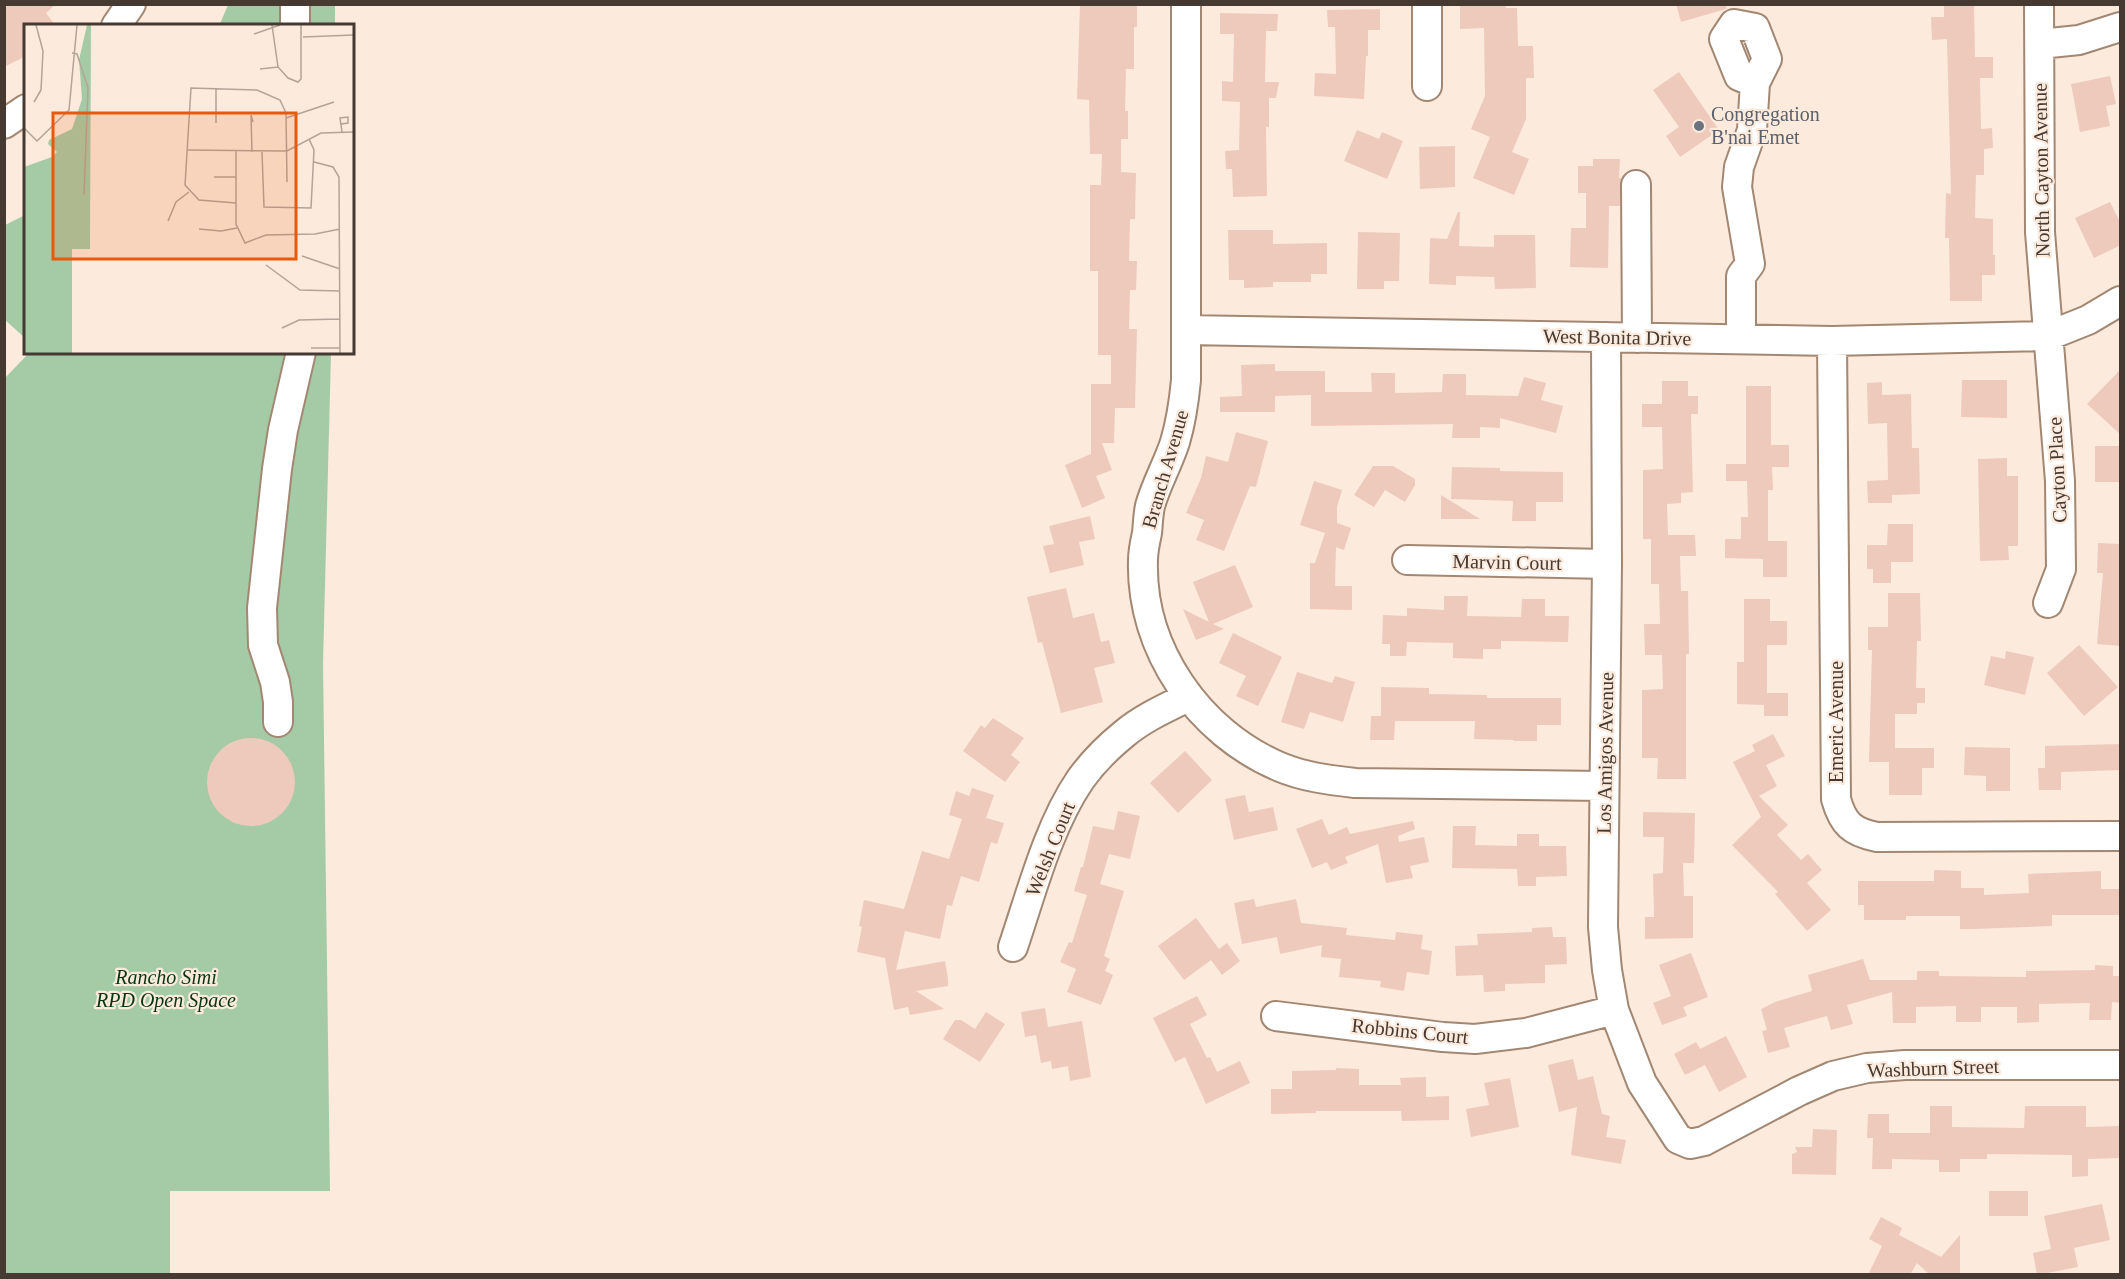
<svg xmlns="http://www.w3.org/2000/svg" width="2125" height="1279" font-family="Georgia,serif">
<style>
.green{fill:#a4cba6}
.building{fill:#eecabd}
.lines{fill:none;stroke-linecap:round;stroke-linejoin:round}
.minor-casing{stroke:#a28772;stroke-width:32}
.minor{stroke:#fff;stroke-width:28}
.worship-dot{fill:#6b7280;stroke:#fceadc;stroke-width:2}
.labels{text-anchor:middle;stroke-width:4.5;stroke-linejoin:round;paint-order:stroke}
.worship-label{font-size:20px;fill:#5b616d;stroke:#fceadc;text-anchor:start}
.street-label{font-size:20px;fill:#453931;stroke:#fceadc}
.park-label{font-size:20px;font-style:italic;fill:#06360f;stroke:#fceadc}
.inset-road{fill:none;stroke:#b3a398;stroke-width:1.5}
.view{fill:#e8590c;fill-opacity:0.15;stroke:#e8590c;stroke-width:3}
.inset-edge{fill:none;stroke:#453931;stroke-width:3}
</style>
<rect width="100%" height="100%" fill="#fceadc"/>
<path class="green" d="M228 5H335V25L219 26Z
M25 215V338L4 319 5 225Z
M29 353H331L323 663 330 1191H170V1274H5L4 379Z"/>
<path class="building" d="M9 4H56L46 13 56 26H26V56L4 67V9Z
M1080 4H1137V27H1134V69H1126L1125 111H1128V139H1121V172L1136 173 1135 219H1130L1129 261H1137L1136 290H1130L1129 329H1137L1135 408H1115L1114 443H1102L1112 470 1096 476 1105 498 1082 508 1065 465 1091 454V384H1111V355H1098V271H1090V185H1101L1102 154H1090L1089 100 1077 99Z
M1460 4H1506V8H1517L1518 46H1533L1534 78H1526V119L1512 152 1529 159 1514 195 1473 178 1490 137 1471 129 1485 96 1484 28 1460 29Z
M1676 4H1726V9L1681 22Z
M1944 4H1974L1975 57H1993V78H1980L1981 129 1992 128 1993 148 1984 149V175H1976L1975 218 1993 219V255H1995V275H1982V301H1950L1949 238H1945L1946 193 1951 194 1947 39 1932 40 1931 17H1944Z
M1380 9V30H1368V56H1366L1364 99 1314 96 1315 73 1336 74 1335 27H1328L1327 10Z
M1220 13 1278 14 1277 31H1266L1265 82H1279L1276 98H1269V127H1266L1267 196 1233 197 1232 169H1226L1225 151 1239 150 1240 102 1222 101V81L1233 82 1234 34H1220Z
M1679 72 1719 130 1680 157 1666 136 1679 127 1653 90Z
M2110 76 2116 104 2106 106 2110 126 2080 132 2071 84Z
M1357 130 1379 139 1382 132 1403 141 1387 179 1344 161Z
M1455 146V187L1420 189 1419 147Z
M1593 159H1620L1619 178H1621L1620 206H1609L1608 268 1570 267 1571 228H1586V193H1578V166H1593Z
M2110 202 2121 224V245L2094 258 2075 218Z
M1458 212H1460L1459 246 1494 247V235H1535L1536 288 1495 289 1494 277 1456 276V285L1429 284 1430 238 1447 239Z
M1228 230H1273V244L1327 243V274H1311V282H1273V287L1244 288V280H1229Z
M1358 232 1400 233 1399 281H1384V289H1357Z
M1275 364V371H1325V392H1372L1371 373H1395V393L1442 392 1443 374H1466V395L1518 396 1524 377 1546 383 1541 400 1563 406 1556 433 1500 418V428L1480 427V438H1452L1453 424 1311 426V395L1275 396V412H1220V397L1242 396 1241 365Z
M2121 369V435L2087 404Z
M1962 380H2007V418L1961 417Z
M1662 381H1688V396H1698V414H1691L1693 492 1681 493V503L1667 504 1668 535H1695L1696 556H1680L1681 591H1688L1689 654H1686V779H1657L1658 758H1642V690L1663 689 1662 655H1645L1644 624H1660L1659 584H1651V539H1643V470L1663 469 1662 427H1642V404H1662Z
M1882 382V395L1911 394 1912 448H1919L1920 494 1892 495V503H1868L1867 481 1888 480 1887 423 1868 424 1867 383Z
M1746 386H1771V445H1789V467H1772L1773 490H1768V541H1787V577H1763V559L1725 558V539H1741V517H1748L1747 481H1726V464H1746Z
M1236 432 1268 441 1256 487 1250 486 1224 551 1196 540 1204 520 1186 513 1201 478 1206 456 1228 462Z
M2095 446H2121V482H2095Z
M2007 458V476H2018V546H2008L2009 560 1980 561 1978 459Z
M1373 466H1393L1415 479V485L1405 502 1385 490 1374 507 1354 495Z
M1452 467 1500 468V471L1563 472V502H1536V521H1512L1513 501 1451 499Z
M1314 481 1342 490 1337 507V523L1351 528 1344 550 1336 547 1335 586H1352V610L1310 609V563H1315L1325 533 1300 525Z
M1441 495 1480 519H1441Z
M1090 516 1095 539 1079 542 1084 565 1050 573 1043 546 1054 544 1049 526Z
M1888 524H1913V562H1891V583H1873V569H1867V545H1887Z
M2098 543 2121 544V646L2097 644 2103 573H2097Z
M1235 565 1253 607 1213 624 1224 629 1196 640 1183 609 1209 622 1193 582Z
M1066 588 1073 618 1094 613 1101 642 1109 640 1115 663 1094 668 1103 702 1061 713 1042 642 1038 643 1027 597Z
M1888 593H1920L1921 641H1917L1916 688H1925V703H1917V714H1895V748H1934V768H1922V795H1889V762H1869L1872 650H1868V627H1888Z
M1444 596H1468L1467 616 1521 617 1522 599H1545V616H1569L1568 642 1501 641V649H1483V659L1453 658V643L1407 642 1406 656H1390V644H1382L1383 615 1407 616V608L1444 610Z
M1744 599H1770V621H1787V645H1767V693H1788V716H1764V705L1737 704V662H1744Z
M1233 633 1282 657 1258 706 1236 696 1246 676 1219 663Z
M2079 645 2118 687 2084 716 2047 673Z
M2006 651 2034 657 2025 695 1984 685 1991 656 2005 659Z
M1297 672 1332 683 1335 676 1355 682 1343 722 1310 712 1304 729 1281 722Z
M1381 687 1429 688V694L1487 695V698H1561V725H1537V741H1514V740L1474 739 1475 721H1395L1394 740H1370L1371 716H1381Z
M993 718 1024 738 1011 755 1020 762 1005 782 963 751 981 725 985 728Z
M1773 734 1785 756 1766 765 1777 786 1759 796 1788 825 1777 835 1801 860 1808 854 1822 870 1807 883 1831 910 1807 931 1775 894 1778 892 1732 845 1761 817 1733 762 1755 751 1752 745Z
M207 782a44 44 0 1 1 88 0a44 44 0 1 1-88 0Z
M2121 744V770L2061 772V790H2039L2038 768H2045V746Z
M1965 747 2010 748V791H1986V776L1964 775Z
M1185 751 1212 780 1178 813 1150 783Z
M972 788 994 795 986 818 1004 823 997 844 991 842 979 882 961 876 952 906 947 905 940 939 905 931 896 970 945 961 948 979V986L916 991 944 1009 910 1015 908 1007 894 1010 885 958 857 952 862 927 859 926 864 900 904 909 922 851 949 859 962 819 949 815 956 791 969 796Z
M1245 795 1249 812 1273 807 1278 830 1234 840 1225 799Z
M1118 811 1140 816 1130 859 1109 854 1100 884 1124 891 1104 956 1110 959 1105 971 1113 975 1101 1005 1067 992 1076 969 1060 962 1069 942 1072 943 1087 895 1074 891 1081 867H1083L1093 826 1114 830Z
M1643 812 1695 813 1694 863H1683L1684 896H1693V938L1645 939V917H1654L1653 874 1663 873 1664 837H1643Z
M1322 819 1329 835 1347 827 1350 834 1413 821 1415 829 1398 836 1399 842 1424 837 1429 862 1410 866 1413 878 1386 883 1378 844 1345 857 1348 863 1331 870 1327 862 1312 868 1296 829Z
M1453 826H1476L1475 845 1517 846V834H1539V846H1566L1567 876 1536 877V886H1518L1517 869 1452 868Z
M1934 870 1961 871V888H1984V895L2029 893 2028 874 2101 871V889H2121V915H2052V926L1974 929H1960V916H1906V920H1864V905H1858V881H1934Z
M1254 899 1256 907 1296 899 1301 923 1347 928 1346 935 1395 940 1396 932 1423 935 1421 949 1432 951 1429 975 1407 972 1404 991 1380 987 1381 981 1339 977 1341 959 1321 957 1322 945 1280 954 1277 937 1242 944 1234 903Z
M1196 918 1219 949 1227 943 1240 961 1222 975 1211 960 1184 980 1158 946Z
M1552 927 1553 937H1566L1567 964 1545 965V983L1505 984V991L1484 992 1483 975 1456 976 1455 946 1478 945 1477 934 1532 932V928Z
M1691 953 1708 997 1683 1007 1687 1016 1662 1025 1653 1003 1671 996 1659 965Z
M1863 959 1870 980H1917V971H1939V976L2026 977V971L2095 970V965L2113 966V976H2121V1003L2112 1002 2111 1020H2089L2090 1003 2039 1004V1022L2017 1023V1007H1981V1022H1956V1006L1916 1007V1023H1893L1892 992 1847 1005 1853 1024 1831 1030 1827 1016 1784 1028 1790 1047 1768 1053 1762 1031 1767 1030 1761 1009 1775 1002 1812 991 1808 975Z
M1197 996 1207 1015 1190 1024 1207 1058 1210 1057 1217 1072 1240 1061 1250 1083 1206 1104 1185 1057 1175 1062 1153 1018Z
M1045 1008 1048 1027 1082 1021 1091 1077 1070 1081 1068 1066 1052 1069 1051 1061 1041 1063 1036 1035 1025 1037 1021 1012Z
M986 1012 1005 1024 980 1062 943 1039 955 1020H961L975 1029Z
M1726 1036 1747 1077 1719 1092 1705 1065 1685 1075 1674 1054 1696 1042 1700 1049Z
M1573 1059 1578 1080 1593 1076 1602 1114 1610 1116 1606 1137 1626 1140 1621 1164 1571 1155 1577 1107 1559 1112 1548 1065Z
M1336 1068 1359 1069V1085H1401L1400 1078 1426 1077V1097L1449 1096V1120L1402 1121 1401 1111H1316V1113L1271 1114V1089H1292V1071L1336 1070Z
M1510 1078 1519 1127 1471 1137 1466 1109 1489 1105 1484 1083Z
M1930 1106H1952V1127L2024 1128 2025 1106H2086V1127L2119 1126 2120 1158 2088 1159V1176L2072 1177V1155L1987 1154V1159H1960V1172H1939V1160L1892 1159V1169H1872L1873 1138H1867L1868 1114H1889V1133H1930Z
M1813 1129 1837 1130 1836 1175 1792 1174V1154L1797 1152 1795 1147H1812Z
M1989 1191H2028V1216H1989Z
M2102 1204 2110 1240 2074 1248 2078 1267 2037 1275 2033 1253 2051 1249 2044 1216Z
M1881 1217 1902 1228 1899 1235 1941 1257 1960 1235V1275H1930L1917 1263 1910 1275H1868L1882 1246 1869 1239Z"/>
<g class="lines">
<defs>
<path id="minor" d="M1186 4V380C1184 401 1181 422 1175 442 1168 464 1156 484 1150 506 1148 515 1148 524 1147 533 1145 542 1143 551 1143 560 1140 649 1199 733 1280 767 1304 777 1329 780 1355 783L1604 786
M1427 4V86
M2039 4 2040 232 2060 481 2061 569 2048 603
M116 26 131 4
M295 26V4
M2040 44 2079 40 2120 27
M4 124 26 109
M1636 185 1637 338
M1186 330 1832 341 2048 336 2088 320 2120 301
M1606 337 1607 564 1603 927 1607 970 1614 1010 1642 1083 1678 1139 1690 1144 1704 1141 1799 1091 1833 1076 1867 1068 1905 1065H2120
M1741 339V276L1750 264 1737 187 1739 167 1752 130 1755 83 1739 76 1724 39 1734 24 1755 28 1767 59 1755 83
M1832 341 1836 799C1843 824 1852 832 1877 837L2120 836
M1407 560 1607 564
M278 722V702L275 682 263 645 262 608 277 469 283 430 301 352
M1013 947C1031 894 1048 827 1080 780 1092 763 1108 747 1124 734 1143 718 1166 708 1188 697
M1276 1016 1443 1037 1475 1039 1526 1033 1614 1010"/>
</defs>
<use href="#minor" class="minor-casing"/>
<use href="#minor" class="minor"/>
</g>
<circle class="worship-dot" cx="1699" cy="126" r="6"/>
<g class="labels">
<g class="worship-label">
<text x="1711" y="121">Congregation<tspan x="1711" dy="23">B'nai Emet</tspan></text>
</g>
<g class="street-label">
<text transform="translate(2041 170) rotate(-91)" y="7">North Cayton Avenue</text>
<text transform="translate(1617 337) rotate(1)" y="7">West Bonita Drive</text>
<text transform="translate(1165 469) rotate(-74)" y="7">Branch Avenue</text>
<text transform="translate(2057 470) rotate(-93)" y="7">Cayton Place</text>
<text transform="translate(1507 562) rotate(1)" y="7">Marvin Court</text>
<text transform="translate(1836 722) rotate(-90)" y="7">Emeric Avenue</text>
<text transform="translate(1605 753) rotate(-89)" y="7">Los Amigos Avenue</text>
<text transform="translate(1050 849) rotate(-68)" y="7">Welsh Court</text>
<text transform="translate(1410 1031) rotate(6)" y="7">Robbins Court</text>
<text transform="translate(1933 1068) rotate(-2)" y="7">Washburn Street</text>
</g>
<g class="park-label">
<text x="166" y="984">Rancho Simi<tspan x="166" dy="23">RPD Open Space</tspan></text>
</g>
</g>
<g transform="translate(24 24)">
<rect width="330" height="330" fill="#fceadc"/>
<path d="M63 1H67L66 225H48V329H0V143L28 133 33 128 24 120 25 116 48 105 58 75 55 36Z" fill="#a4cba6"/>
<path class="inset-road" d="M248 1 254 43 264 54 274 58 277 55V1M230 10 256 1M279 13 330 11M48 29 53 30 64 64 60 171M236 45 254 43M192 64V99M10 78 17 66 19 27 12 1M262 94 310 78M317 100 324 99V93L316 94 318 108M0 104 13 117 45 86 53 1M164 126 263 127 297 109 330 108M212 127V200L221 219 242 211 291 210 316 205M228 128 227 91 229 98M238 128 240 183 287 184 290 126 285 115M290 138 309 143 315 153 316 329M190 153H212M212 179 175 176 161 161 167 64 233 66 256 76 262 89 263 158M144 197 152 178 165 168M175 205 197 207 213 204M278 232 316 245M242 241 276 266 316 267M258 304 275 296 316 295M287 324H316"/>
<path class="view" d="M29 89H272V235H29Z"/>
<rect width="330" height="330" class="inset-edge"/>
</g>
<rect width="2125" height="1279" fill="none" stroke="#453931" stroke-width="12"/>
</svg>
